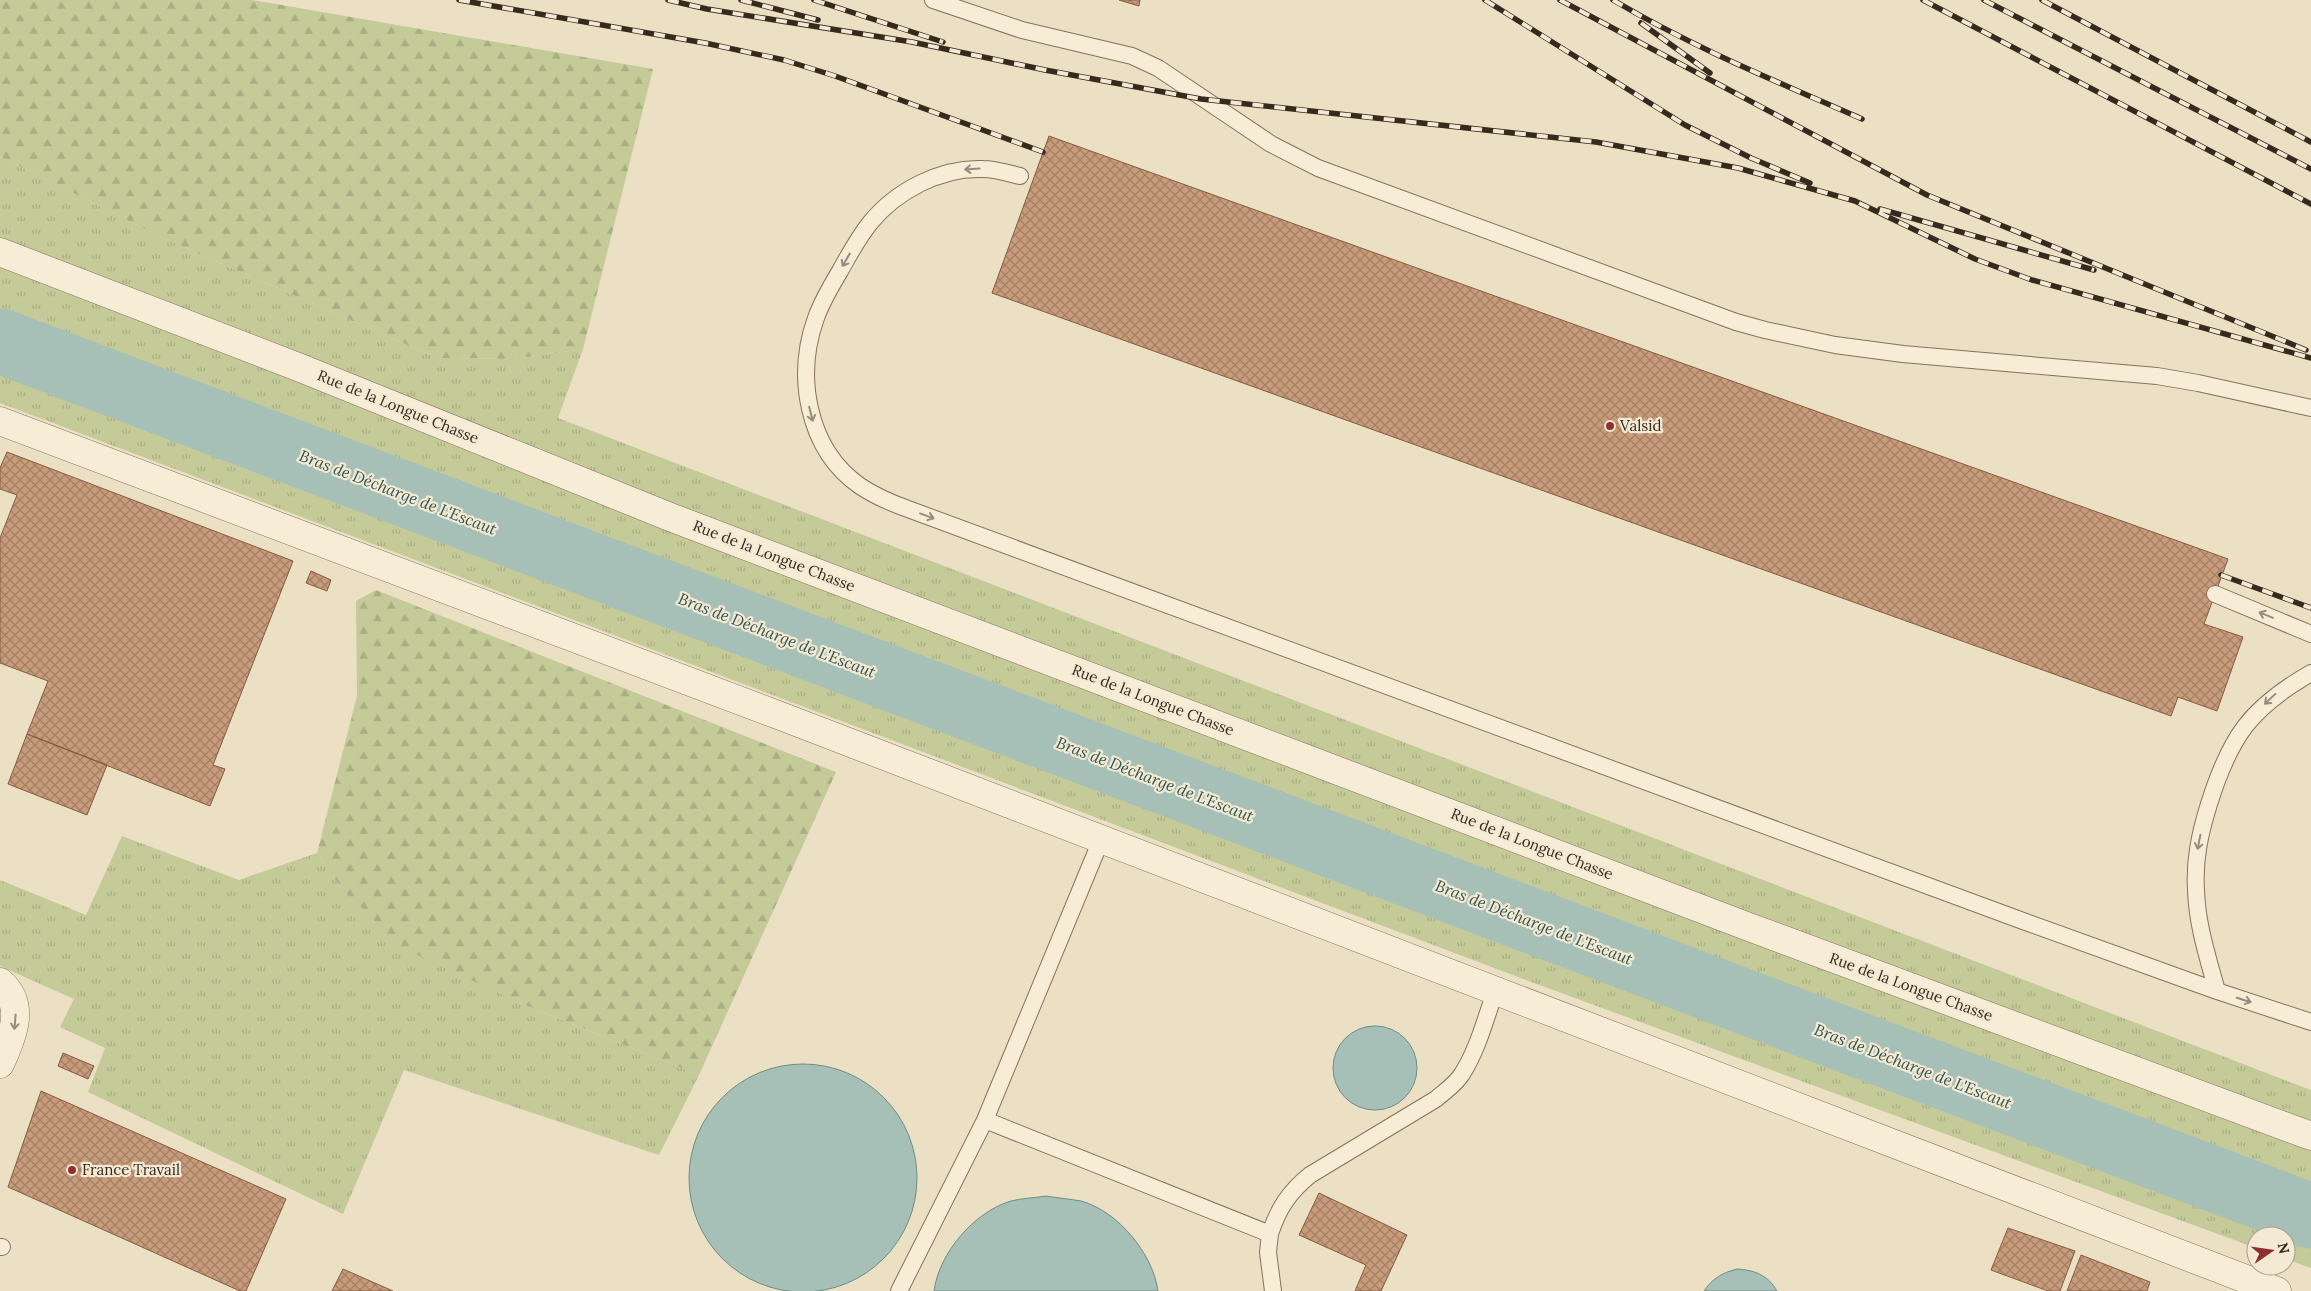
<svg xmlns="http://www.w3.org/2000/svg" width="2311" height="1291" font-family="Lora,serif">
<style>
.grass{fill:url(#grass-tufts)}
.forest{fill:url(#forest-firs)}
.water{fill:#a6bfb7;stroke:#6d8d85}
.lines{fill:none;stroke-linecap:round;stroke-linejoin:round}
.river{stroke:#a6bfb7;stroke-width:65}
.building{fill:url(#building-cross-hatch);stroke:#845c42}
.lane-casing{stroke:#86715b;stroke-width:18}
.street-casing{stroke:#86715b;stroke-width:29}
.lane{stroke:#f7edd7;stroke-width:16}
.street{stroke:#f7edd7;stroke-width:28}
.rail-casing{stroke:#362a1f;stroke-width:5.5}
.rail{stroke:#f4ead3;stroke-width:4;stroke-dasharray:11;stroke-linecap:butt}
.oneway{stroke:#968c7b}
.poi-dot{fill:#922e30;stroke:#f4ead3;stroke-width:2}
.labels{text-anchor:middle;stroke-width:4.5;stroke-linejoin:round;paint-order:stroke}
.street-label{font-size:15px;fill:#362a1f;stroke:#f4ead3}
.poi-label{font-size:15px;fill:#362a1f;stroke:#f4ead3;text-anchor:start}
.water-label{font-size:16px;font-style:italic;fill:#2e5553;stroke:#f4ead3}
</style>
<defs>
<pattern id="grass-tufts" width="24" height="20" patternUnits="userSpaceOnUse" patternTransform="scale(1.25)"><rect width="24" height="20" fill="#c4ca98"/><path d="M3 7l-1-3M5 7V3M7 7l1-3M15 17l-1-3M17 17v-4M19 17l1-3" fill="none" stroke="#a9ae83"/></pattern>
<pattern id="forest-firs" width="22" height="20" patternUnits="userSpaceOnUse" patternTransform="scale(1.25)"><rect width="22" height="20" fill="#c4ca98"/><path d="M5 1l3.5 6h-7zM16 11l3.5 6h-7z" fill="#a9ae83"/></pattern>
<pattern id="building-cross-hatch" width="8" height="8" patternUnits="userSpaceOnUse" patternTransform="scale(1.25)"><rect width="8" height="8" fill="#c89b7b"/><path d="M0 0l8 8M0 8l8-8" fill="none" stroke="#a37f64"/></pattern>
</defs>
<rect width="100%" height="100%" fill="#ece0c4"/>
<path class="grass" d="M0 156 161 237 437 358 514 359 583 349 558 418 2311 1090V1268L2286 1259V1236H2256V1248L1534 983 0 403Z
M122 836 239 880 317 853 340 886 520 1003 699 1075 659 1155 404 1070 343 1214 88 1092 105 1048 60 1027 74 999 0 966V880L86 915Z"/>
<path class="forest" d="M0 0H252L653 69 583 349 514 359 437 358 161 237 0 156Z
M376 590 836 772 699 1075 520 1003 402 948 340 886 317 853 357 696 356 601Z"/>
<path class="water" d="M1333 1068a42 42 0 1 1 84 0a42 42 0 1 1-84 0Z
M689 1178a114 114 0 1 1 228 0a114 114 0 1 1-228 0Z
M1046 1196C1058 1198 1070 1199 1081 1201 1118 1211 1153 1254 1158 1291H934C939 1253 974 1212 1011 1201 1022 1198 1035 1198 1046 1196Z
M1737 1269C1754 1270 1768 1275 1777 1291H1704C1713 1278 1722 1273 1737 1269Z"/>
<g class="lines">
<path class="river" d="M0 341 2311 1216"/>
</g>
<path class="building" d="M1119 0H1140L1139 6Z
M1049 136 2228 559 2204 624 2243 637 2217 711 2178 697 2171 716 992 293Z
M7 452 293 561 213 765 225 769 210 806 27 734 48 681 0 663V538L17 495 0 489V468Z
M311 571 331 580 327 591 306 583Z
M27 734 107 765 87 815 8 784Z
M63 1053 94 1066 88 1079 58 1066Z
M41 1091 286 1199 246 1291H240L8 1187Z
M1319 1193 1407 1235 1381 1291H1355L1366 1265 1299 1235Z
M2008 1228 2075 1251 2060 1291H2048L1991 1270Z
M2081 1255 2150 1282 2147 1291H2067Z
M343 1269 393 1291H332Z"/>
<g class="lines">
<defs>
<path id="lane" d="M933 0 1022 30 1132 56 1158 68 1271 144 1318 168 1736 322 1765 330 1835 345 1903 354 2157 376 2198 383 2311 408
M1020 176C1008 173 995 169 983 169 941 167 896 191 870 223 858 238 849 255 840 271 831 286 822 301 816 318 795 376 807 449 860 486 875 496 891 503 908 509L2023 921 2217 991
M2215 594 2311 634
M2311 673C2250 708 2230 737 2209 804 2200 833 2194 860 2196 890 2197 925 2208 958 2217 991L2311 1022
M985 1120 1270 1234 1268 1252 1273 1291
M1270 1234C1278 1209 1289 1192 1310 1175L1436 1099C1445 1091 1456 1084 1462 1074 1478 1049 1486 1017 1496 989
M0 1247H2
M899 1291 985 1120 1101 840"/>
<path id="street" d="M0 252 298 367 670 517 1749 927 2311 1136
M0 421 778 715 2277 1291
M0 982C27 1005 12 1038 0 1064"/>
</defs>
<use href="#lane" class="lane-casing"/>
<use href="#street" class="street-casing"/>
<use href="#lane" class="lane"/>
<use href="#street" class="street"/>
<defs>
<path id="rail" d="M459 0 705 43 784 60 835 76 1043 152
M668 0 707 9 912 42 1045 70 1201 99 1596 142 1738 168 1855 201 1975 259 2032 280 2311 358
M741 0 818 20
M814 0 943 42
M1485 0 1685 125 1751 158 1810 183
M1560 0 1927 195 2306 350
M1613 0C1692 47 1778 82 1862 119
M1923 0 2311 204
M1984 0 2311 169
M2042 0 2311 142
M1641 23 1710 73
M1880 209 2094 270
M2221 575 2311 608"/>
</defs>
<use href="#rail" class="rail-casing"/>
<use href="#rail" class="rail"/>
</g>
<defs><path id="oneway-shaft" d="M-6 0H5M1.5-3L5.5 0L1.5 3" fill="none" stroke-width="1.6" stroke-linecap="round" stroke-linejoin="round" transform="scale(1.25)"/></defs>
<g class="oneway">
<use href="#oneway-shaft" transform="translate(972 169) rotate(176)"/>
<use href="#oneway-shaft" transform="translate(846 260) rotate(120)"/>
<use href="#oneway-shaft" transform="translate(811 414) rotate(76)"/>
<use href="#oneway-shaft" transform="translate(927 516) rotate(20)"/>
<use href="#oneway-shaft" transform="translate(2266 615) rotate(-158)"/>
<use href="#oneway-shaft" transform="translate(2270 699) rotate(137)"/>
<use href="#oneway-shaft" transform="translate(2199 842) rotate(101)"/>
<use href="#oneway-shaft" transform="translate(2244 1000) rotate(18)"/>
<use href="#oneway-shaft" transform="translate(15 1022) rotate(95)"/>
</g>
<g class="poi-dot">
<circle cx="1610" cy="426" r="5"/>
<circle cx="72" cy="1170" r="5"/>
</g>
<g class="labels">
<g class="street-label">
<text transform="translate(398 407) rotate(22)" y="5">Rue de la Longue Chasse</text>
<text transform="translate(774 556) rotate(21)" y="5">Rue de la Longue Chasse</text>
<text transform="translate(1153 700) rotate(21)" y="5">Rue de la Longue Chasse</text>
<text transform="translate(1532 844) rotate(21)" y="5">Rue de la Longue Chasse</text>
<text transform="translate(1911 987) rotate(20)" y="5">Rue de la Longue Chasse</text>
</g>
<g class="poi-label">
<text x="1620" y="431">Valsid</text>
<text x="82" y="1175">France Travail</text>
</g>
<g class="water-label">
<text transform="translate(398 492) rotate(21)" y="6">Bras de Décharge de L'Escaut</text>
<text transform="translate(777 635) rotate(21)" y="6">Bras de Décharge de L'Escaut</text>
<text transform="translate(1155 779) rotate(21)" y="6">Bras de Décharge de L'Escaut</text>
<text transform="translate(1534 922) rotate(21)" y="6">Bras de Décharge de L'Escaut</text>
<text transform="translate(1913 1066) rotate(21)" y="6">Bras de Décharge de L'Escaut</text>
</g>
</g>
<g transform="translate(2271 1251) rotate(77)"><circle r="24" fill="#f4ead3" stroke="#a89d8b"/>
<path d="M0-4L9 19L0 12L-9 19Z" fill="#922e30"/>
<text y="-8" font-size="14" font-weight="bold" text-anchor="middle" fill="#362a1f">N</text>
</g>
</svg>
